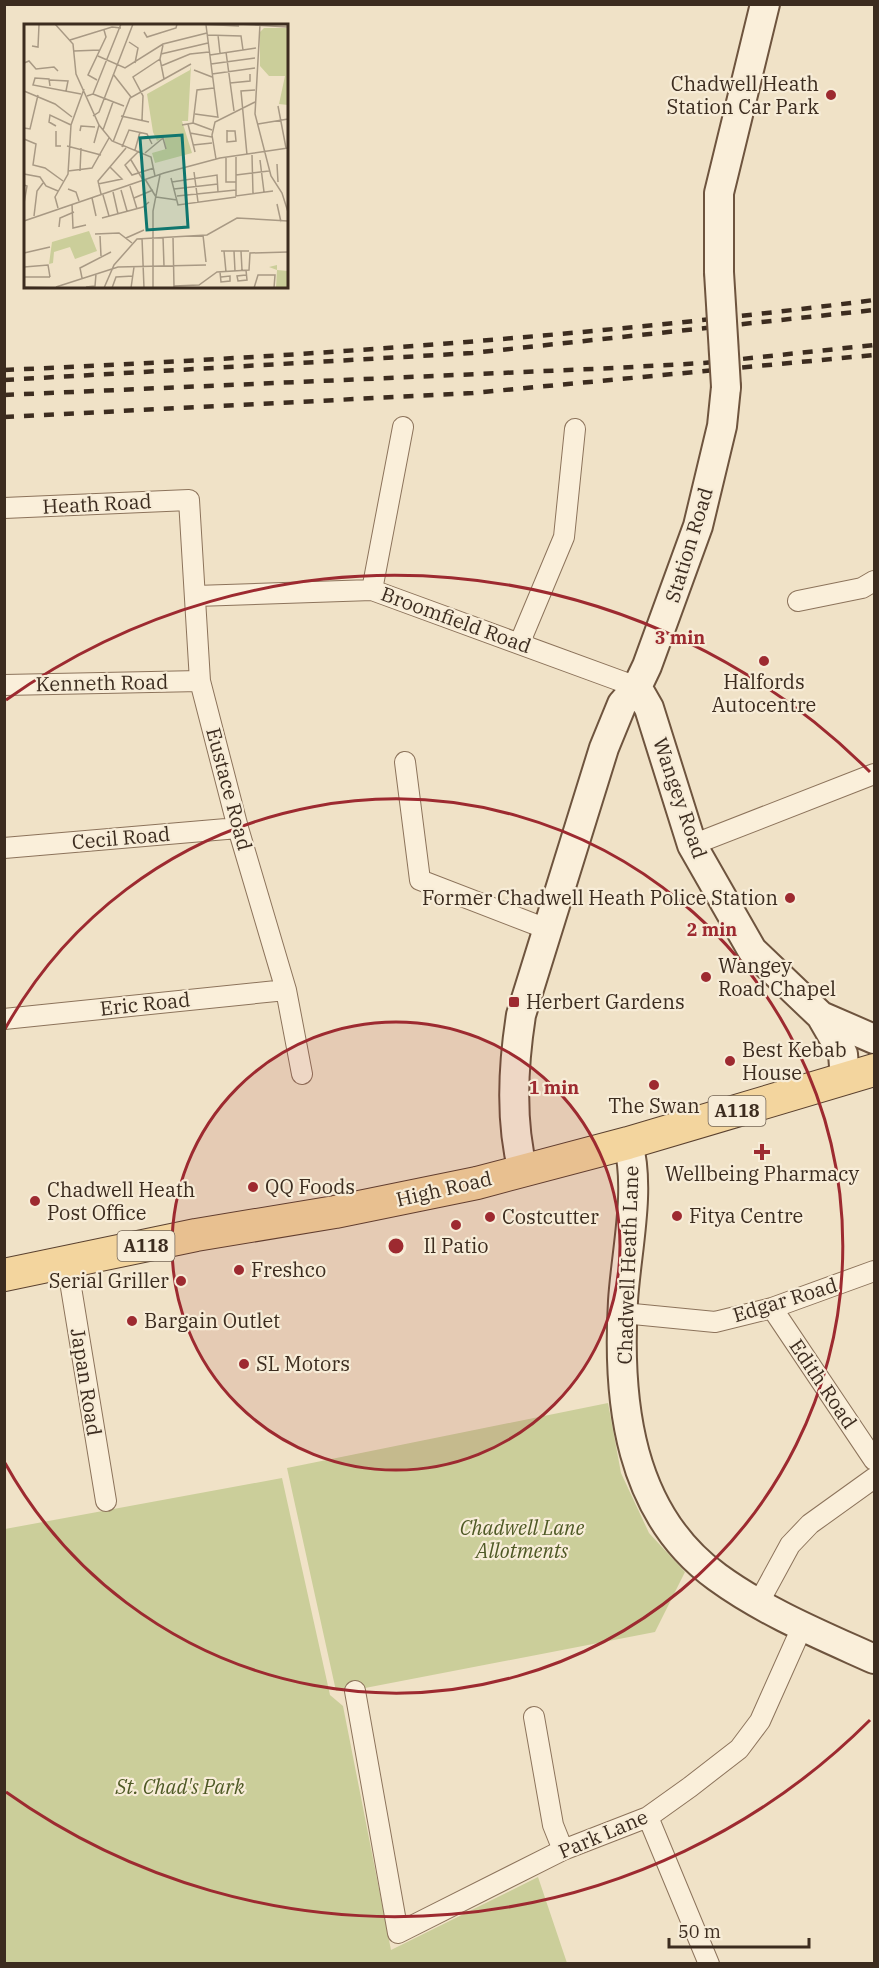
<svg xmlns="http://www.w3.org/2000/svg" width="879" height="1968" font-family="'IBM Plex Serif',serif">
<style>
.green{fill:#cbce9a}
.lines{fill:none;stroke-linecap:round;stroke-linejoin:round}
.street-casing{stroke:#8c735b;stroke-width:22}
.secondary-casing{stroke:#6e543e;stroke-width:32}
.primary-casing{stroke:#5a412f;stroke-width:34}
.street{stroke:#faefda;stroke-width:20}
.secondary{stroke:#faefda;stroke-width:28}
.primary{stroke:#f3d59e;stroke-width:32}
.rail{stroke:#3c2c1f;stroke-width:4.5;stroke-dasharray:10 10;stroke-linecap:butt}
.secondary-bridge-casing{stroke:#6e543e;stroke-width:32;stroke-linecap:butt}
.secondary-bridge{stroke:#faefda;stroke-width:28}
.ring{fill:none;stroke:#9d2a30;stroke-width:3}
.poi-dot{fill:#9d2a30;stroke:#f7ecd7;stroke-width:2}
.labels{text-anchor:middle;stroke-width:4.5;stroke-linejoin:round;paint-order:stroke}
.shield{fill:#f7ecd7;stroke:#746656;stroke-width:1.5}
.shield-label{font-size:18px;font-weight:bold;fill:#3c2c1f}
.poi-label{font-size:20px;fill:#3c2c1f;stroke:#f7ecd7;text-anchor:start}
.street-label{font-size:20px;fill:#3c2c1f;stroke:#f7ecd7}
.park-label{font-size:20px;font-style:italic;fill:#4e5925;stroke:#f7ecd7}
.inset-road{fill:none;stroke:#a89984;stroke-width:1.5}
.view{fill:#0f766e;fill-opacity:0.15;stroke:#0f766e;stroke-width:3}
.inset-edge{fill:none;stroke:#3c2c1f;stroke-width:3}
.centre{fill:#9d2a30;stroke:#f7ecd7;stroke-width:3}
.ring-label{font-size:18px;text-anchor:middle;font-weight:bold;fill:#9d2a30;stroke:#f7ecd7;stroke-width:4.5;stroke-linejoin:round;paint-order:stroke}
</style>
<rect width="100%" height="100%" fill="#f0e2c7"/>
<path class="green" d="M608 1403 621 1473 649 1533 685 1572 655 1632 365 1688 336 1691 287 1468Z
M282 1478 330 1695 343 1706 391 1950 538 1877 567 1963 5 1964V1529Z"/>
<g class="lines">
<defs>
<path id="street" d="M4 508 189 500 200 681 238 828 286 990 302 1074
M372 590 403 427
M196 596 372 590 637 687
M798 601 862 588 874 581
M520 642 564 537 575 429
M4 685 200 681
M405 762 420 880 547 929
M692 845 874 774
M4 848 238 828
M4 1019 286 990
M67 1263 106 1501
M772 1308 874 1460
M623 1313 715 1322 772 1308 874 1271
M759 1602 790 1545 810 1524 874 1478
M355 1691 398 1933 563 1850 648 1817 690 1787 739 1749 760 1721 802 1627
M534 1717 553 1825 563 1850
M648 1817 709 1964"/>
<path id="secondary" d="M719 272V193L765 4
M637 687 649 708 692 845 752 950 821 1016 843 1054 845 1079
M821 1016 874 1039
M628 1143C641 1190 626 1252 623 1301 617 1402 629 1513 717 1577 765 1612 821 1635 874 1659
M523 1171C510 1121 513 1066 521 1015L604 748 622 704 637 687 647 666 698 526 722 426 726 387"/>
<path id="primary" d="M4 1275 196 1235 335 1212 477 1183 628 1143 874 1070"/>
</defs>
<use href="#street" class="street-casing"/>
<use href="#secondary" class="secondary-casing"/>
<use href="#primary" class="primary-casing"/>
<use href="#street" class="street"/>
<use href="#secondary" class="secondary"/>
<use href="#primary" class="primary"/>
<path class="rail" d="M4 370C295 357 586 337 874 300
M4 380 472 353 874 310
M4 395 614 368 704 363 874 345
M4 417 473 393 874 355"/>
<defs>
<path id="secondary-bridge" d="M719 272 726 387"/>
</defs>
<use href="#secondary-bridge" class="secondary-bridge-casing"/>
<use href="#secondary-bridge" class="secondary-bridge"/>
</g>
<circle cx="396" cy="1246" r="224" fill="#9d2a30" fill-opacity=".12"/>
<g class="ring">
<circle cx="396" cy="1246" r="224"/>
<path d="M5 1029A447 447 0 1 1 5 1463"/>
<path d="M870 1720A671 671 0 0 1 6 1792M6 700A671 671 0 0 1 870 772"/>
</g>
<g class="poi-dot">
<circle cx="831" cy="95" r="6"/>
<circle cx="764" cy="661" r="6"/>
<circle cx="790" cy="898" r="6"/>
<circle cx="706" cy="977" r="6"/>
<rect x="508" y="996" width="12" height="12" rx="3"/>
<circle cx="730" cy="1061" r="6"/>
<circle cx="654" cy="1085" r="6"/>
<path d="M759 1143h6v6h6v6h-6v6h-6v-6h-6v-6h6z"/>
<circle cx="253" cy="1187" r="6"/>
<circle cx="35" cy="1201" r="6"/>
<circle cx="677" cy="1216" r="6"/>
<circle cx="490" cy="1217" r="6"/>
<circle cx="456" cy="1225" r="6"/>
<circle cx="239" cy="1270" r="6"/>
<circle cx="181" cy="1281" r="6"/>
<circle cx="132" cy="1321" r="6"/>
<circle cx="244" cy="1364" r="6"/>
</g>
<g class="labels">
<g class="shield">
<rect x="708.5" y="1096" width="57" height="30" rx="4.5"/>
<rect x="117.5" y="1231" width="57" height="30" rx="4.5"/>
</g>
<g class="shield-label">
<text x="737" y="1117">A118</text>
<text x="146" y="1252">A118</text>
</g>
<g class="poi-label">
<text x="819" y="91" text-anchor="end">Chadwell Heath<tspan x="819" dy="23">Station Car Park</tspan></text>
<text x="764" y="689" text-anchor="middle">Halfords<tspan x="764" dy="23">Autocentre</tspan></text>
<text x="778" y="905" text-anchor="end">Former Chadwell Heath Police Station</text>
<text x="718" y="973">Wangey<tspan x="718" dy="23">Road Chapel</tspan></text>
<text x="526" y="1009">Herbert Gardens</text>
<text x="742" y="1057">Best Kebab<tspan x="742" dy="23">House</tspan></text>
<text x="654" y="1113" text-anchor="middle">The Swan</text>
<text x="762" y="1181" text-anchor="middle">Wellbeing Pharmacy</text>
<text x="265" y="1194">QQ Foods</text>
<text x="47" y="1197">Chadwell Heath<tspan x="47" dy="23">Post Office</tspan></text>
<text x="689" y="1223">Fitya Centre</text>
<text x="502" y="1224">Costcutter</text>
<text x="456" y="1253" text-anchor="middle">Il Patio</text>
<text x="251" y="1277">Freshco</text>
<text x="169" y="1288" text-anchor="end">Serial Griller</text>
<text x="144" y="1328">Bargain Outlet</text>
<text x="256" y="1371">SL Motors</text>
</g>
<g class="street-label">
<text transform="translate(97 504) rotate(-3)" y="7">Heath Road</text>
<text transform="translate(689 545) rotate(-73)" y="7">Station Road</text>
<text transform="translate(456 620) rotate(20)" y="7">Broomfield Road</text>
<text transform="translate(102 683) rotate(-1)" y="7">Kenneth Road</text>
<text transform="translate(229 789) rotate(75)" y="7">Eustace Road</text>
<text transform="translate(680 798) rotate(71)" y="7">Wangey Road</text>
<text transform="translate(121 838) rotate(-5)" y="7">Cecil Road</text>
<text transform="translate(145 1004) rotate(-6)" y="7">Eric Road</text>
<text transform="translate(444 1189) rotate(-13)" y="7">High Road</text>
<text transform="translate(628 1265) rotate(-88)" y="7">Chadwell Heath Lane</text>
<text transform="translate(785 1300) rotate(-17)" y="7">Edgar Road</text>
<text transform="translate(86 1382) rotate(81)" y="7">Japan Road</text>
<text transform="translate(823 1384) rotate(56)" y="7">Edith Road</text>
<text transform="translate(603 1834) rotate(-23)" y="7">Park Lane</text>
</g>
<g class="park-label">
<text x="522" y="1535">Chadwell Lane<tspan x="522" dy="23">Allotments</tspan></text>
<text x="180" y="1794">St. Chad's Park</text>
</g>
</g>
<g transform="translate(24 24)">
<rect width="264" height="264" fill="#f0e2c7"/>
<path d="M240 4H264V81L255 80 261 52H245L236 42V8ZM167 42 164 97H158L168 129 131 139 128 129 142 125 140 113 133 117 129 108 123 70 166 46ZM65 207 73 227 51 235 46 223 30 228 29 239 25 240 28 218ZM253 241V246L264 247V264H252L253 246 245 243Z" fill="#cbce9a"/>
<path class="inset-road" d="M31 0 49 20 52 50 75 101 88 117 127 133 131 152M174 0 215 2M215 0 264 3M236 0 231 90 247 152 258 169 264 188M182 1 194 94M120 8 123 13 152 4 153 0M183 11 217 12 219 26M194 11 196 29M46 16 88 3 97 4M105 18 114 24 111 39M139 21 136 35 140 55M8 22 14 23 15 1M50 27 76 26M202 28 210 87M137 30 184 19M186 31 232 24M74 32 101 44 139 20 183 9M0 39 5 37 12 45 30 43 34 47M187 40 231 34M137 42 166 30 185 28M170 46 188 53M89 50 107 73M188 50 231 44M26 56 44 57 42 67M73 56 64 51 82 13 80 6M206 59 226 57V50M26 62 25 55 11 54 9 61 57 70M0 67 31 80 48 93M69 70 100 82M63 72 69 70 97 0M254 82 262 124M171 90 193 93M69 92 75 88 109 0M97 92 125 98M118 96 119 72 109 53 136 35M169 99 188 106M164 100 171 128M234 100 264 95M158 101 169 99 173 66 190 64M32 102 25 98 26 91 47 101M0 104 6 105 14 71M79 106 89 78M203 106V118L212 117 211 107H203M32 107V122H37M56 107 57 102 71 103M166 109 188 113M0 115 12 120 9 141 21 144 39 157M89 118 106 74 167 40M70 119 75 101M169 121 188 119M43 122 77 131M98 123 105 106 123 110 128 120M111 126 116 108M115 127 101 141 108 151 130 144M121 129 139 114 142 125M223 131 217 67 231 66M228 131 229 170M202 133V158H212M212 133V172L249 167M192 135 188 111 191 98 231 78M107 136 119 156M236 136 240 168M253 140 254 158M44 147 68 144 85 114M56 147 57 124M170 148 174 178M0 150 16 153 22 162 34 167M212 151 245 147M147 154 154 181 212 173M121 155 132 173M148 158 193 151 194 168M74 160 98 155 86 143M0 161 3 162 0 179M106 162 113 185M44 165 52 168 55 177M150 165 194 160M97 166 103 187M89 168 94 190M77 170 74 157 102 124M79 171 85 192M153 172 212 166M132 173 153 176M68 174 72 192M110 174 129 166M48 180 49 204 62 201M253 180 257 198M34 184 31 173 44 150 47 101 60 65M10 192 13 167 19 159M78 194 119 183 125 178M0 197 140 149 196 134 264 124M35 203 36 194 50 188M71 210 95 209 108 219M179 211 182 238M76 212 77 232M139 213 140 242M149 213 150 263M102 214 120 206M118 214 120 264M197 227H225M200 227 202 248M210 227 211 247M217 227 218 246M0 229 26 223M0 243 24 241 26 253M222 246 223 256 214 257 213 252 222 251M196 248 197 258 206 257V252L197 253M0 253H26M58 254 56 244 87 228M150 262 175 261 193 248 225 246 226 229 264 228M0 263 34 264M32 263 94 243 182 241M62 263 71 262 72 250M80 264 90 241 113 215 183 211 213 194 264 197M88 264 92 253 109 252M107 264 110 243M129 264V187L136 151M230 264 234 251H251L250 264"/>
<path class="view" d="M158 111 164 203 123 206 116 114Z"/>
<rect width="264" height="264" class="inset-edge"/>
</g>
<circle cx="396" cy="1246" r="9" class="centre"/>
<g class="ring-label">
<text x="680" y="644">3 min</text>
<text x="712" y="936">2 min</text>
<text x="554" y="1094">1 min</text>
</g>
<rect width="879" height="1968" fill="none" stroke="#3c2c1f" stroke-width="12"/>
<path d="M669 1938v9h140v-9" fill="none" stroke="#3c2c1f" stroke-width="3"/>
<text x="678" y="1938" font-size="18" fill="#3c2c1f" stroke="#f7ecd7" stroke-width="4.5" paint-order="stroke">50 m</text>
</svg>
